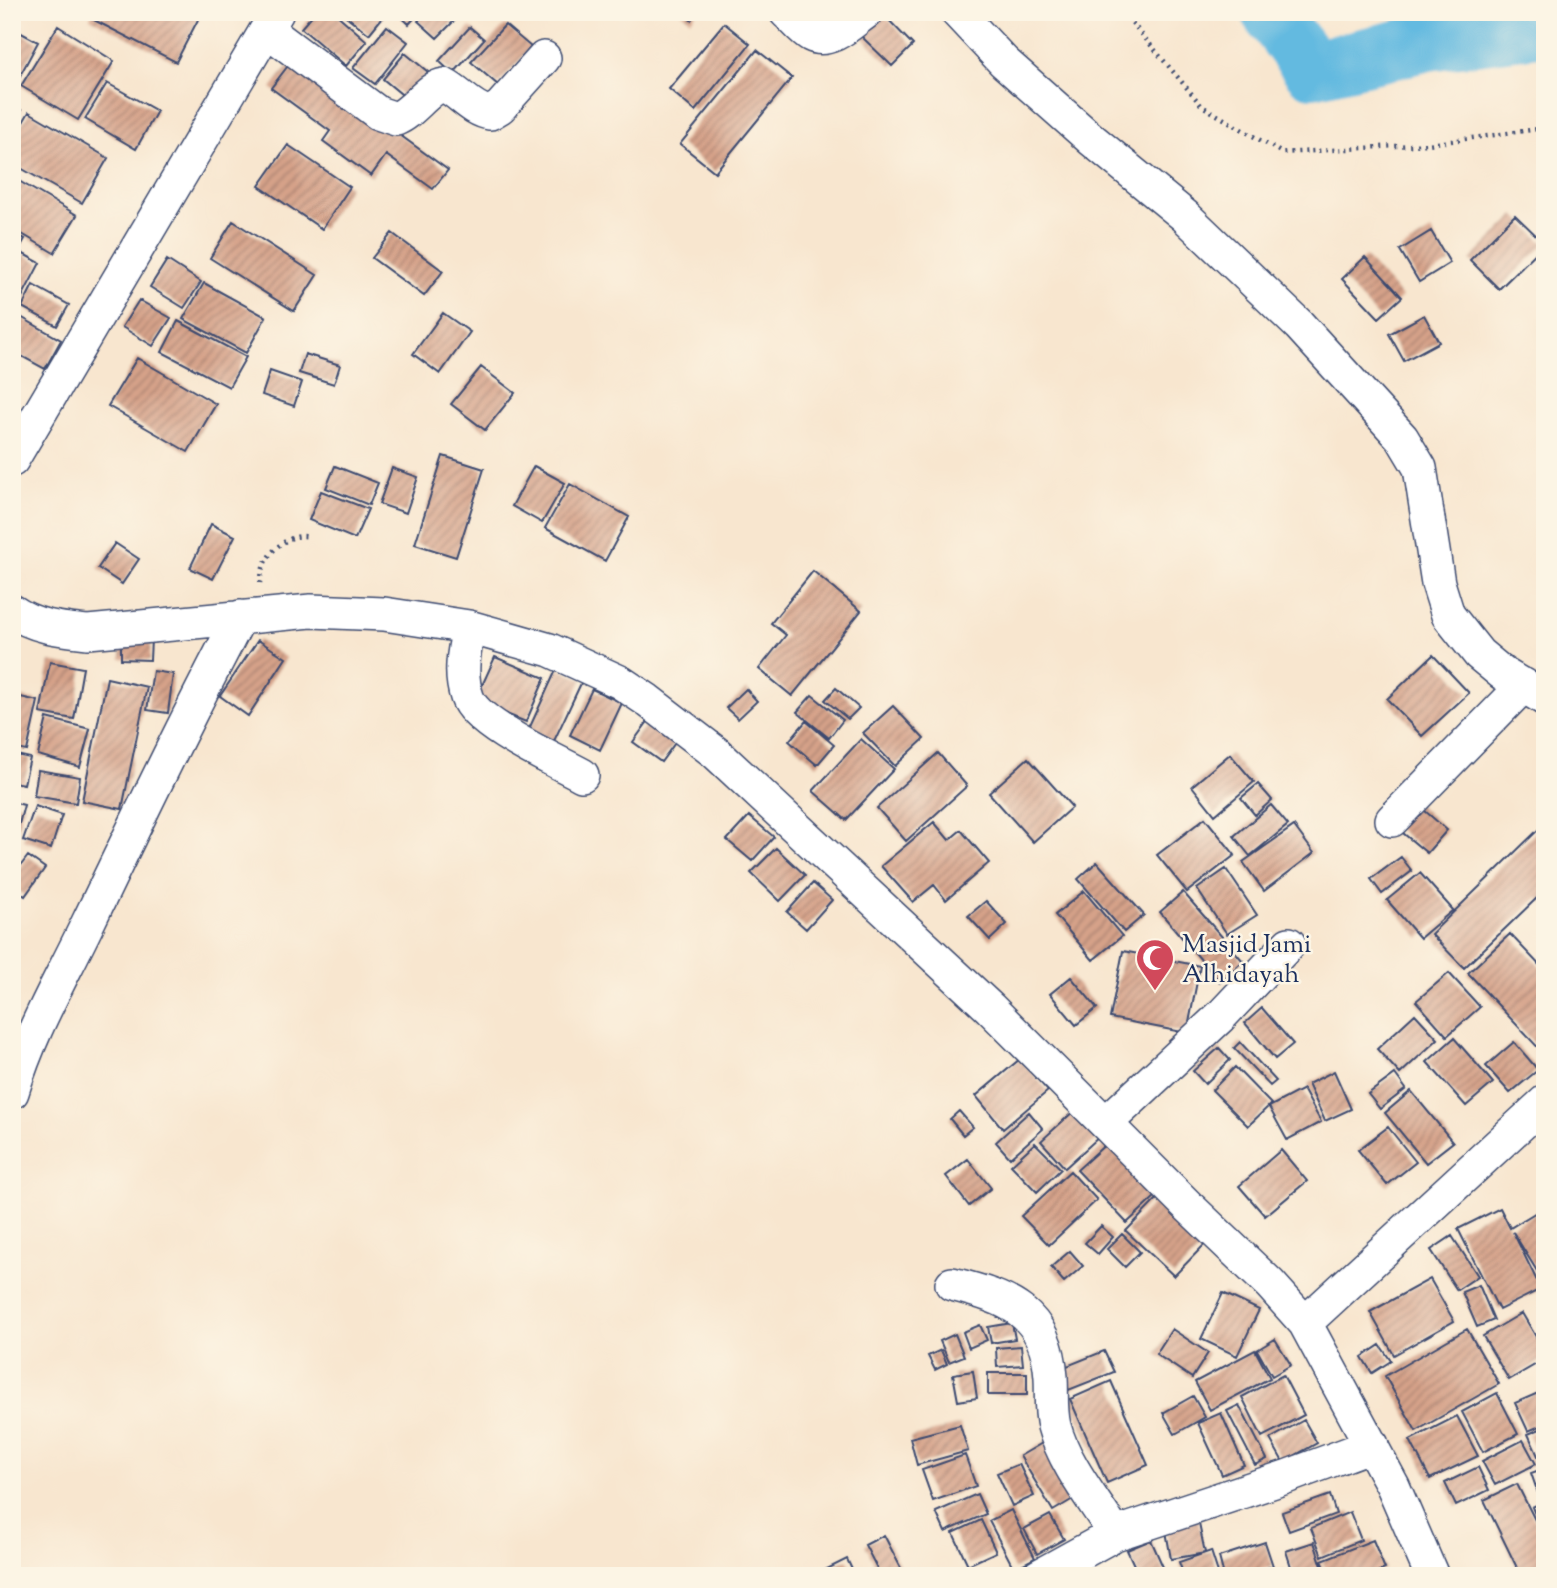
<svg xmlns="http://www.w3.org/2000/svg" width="1557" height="1588" font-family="'Sorts Mill Goudy',serif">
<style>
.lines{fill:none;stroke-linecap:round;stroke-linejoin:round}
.river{stroke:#64bae0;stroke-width:58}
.building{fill:url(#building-hatch)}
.minor-casing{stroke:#3c4a6f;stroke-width:36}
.path{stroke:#3c4a6f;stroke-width:4.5;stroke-dasharray:2 5;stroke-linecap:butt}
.minor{stroke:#fff;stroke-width:33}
.labels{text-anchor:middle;stroke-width:5;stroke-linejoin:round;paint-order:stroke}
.poi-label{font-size:26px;fill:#1b2f5e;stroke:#fcf5e5;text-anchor:start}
</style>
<defs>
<pattern id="building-hatch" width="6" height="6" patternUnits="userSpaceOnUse" patternTransform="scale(1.75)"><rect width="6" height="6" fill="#d6a289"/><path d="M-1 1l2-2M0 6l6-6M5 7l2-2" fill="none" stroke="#ad8473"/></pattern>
</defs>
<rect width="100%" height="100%" fill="#fcf5e5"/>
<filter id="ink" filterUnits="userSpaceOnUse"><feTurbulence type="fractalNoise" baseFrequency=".0143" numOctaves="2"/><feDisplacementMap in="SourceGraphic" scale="14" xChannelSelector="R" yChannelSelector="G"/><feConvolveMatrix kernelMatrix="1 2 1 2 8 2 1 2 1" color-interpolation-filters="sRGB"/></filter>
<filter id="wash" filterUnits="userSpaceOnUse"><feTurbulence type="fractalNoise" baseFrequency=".00686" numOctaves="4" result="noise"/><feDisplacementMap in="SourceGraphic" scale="28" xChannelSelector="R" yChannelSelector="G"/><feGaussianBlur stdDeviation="1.57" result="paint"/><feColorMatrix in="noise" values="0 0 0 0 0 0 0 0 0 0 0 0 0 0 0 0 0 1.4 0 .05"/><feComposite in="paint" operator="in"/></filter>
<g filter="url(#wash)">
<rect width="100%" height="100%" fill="#f8e6cf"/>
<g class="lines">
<path class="river" d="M1270 12 1312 69 1428 42 1545 27"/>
</g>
<g id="blocks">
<path class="building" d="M93 12H202L176 62 90 18Z
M315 12H334L367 41 346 66 301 28Z
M341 12H384L386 13 369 34Z
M396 12H420L409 24Z
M427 12H463L437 38 418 21Z
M681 12H697L691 20Z
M883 14 913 45 892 66 861 36Z
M724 23 750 44 695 111 669 89Z
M505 25 531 47 498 85 471 62Z
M58 26 114 61 78 120 21 86Z
M387 26 408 42 375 84 353 68Z
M470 27 484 39 453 74 439 61Z
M12 28 38 42 16 83 12 80Z
M757 50 792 78 715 172 680 144Z
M405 53 428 72 406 98 383 79Z
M294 58 448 170 433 189 386 155 371 176 323 141 330 131 271 88Z
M107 83 157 111 136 149 85 119Z
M12 105 21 110 12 125Z
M29 112 108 158 82 203 12 163V141Z
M288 145 350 187 322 229 259 186Z
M12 177 77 215 54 253 12 228Z
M1515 215 1545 244 1499 289 1470 260Z
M233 221 317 275 294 311 210 258Z
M1431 231 1450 263 1419 282 1400 250Z
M12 232 25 239 18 251 40 263 20 301 12 297Z
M392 233 443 271 424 296 372 258Z
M1365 257 1402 297 1379 318 1342 279Z
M167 260 201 282 184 308 150 287Z
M204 283 266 317 246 353 183 319Z
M33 285 69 305 57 326 22 307Z
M139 300 171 318 153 346 122 327Z
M12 312 61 340 45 369 12 351Z
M443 313 470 332 440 374 413 354Z
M1424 315 1439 342 1404 361 1389 334Z
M178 321 246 357 229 387 162 352Z
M305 354 340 365 334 384 299 373Z
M137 358 216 404 188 452 108 406Z
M481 367 515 393 485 430 451 404Z
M270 371 302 382 294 406 262 395Z
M12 404 20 409 12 422Z
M443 456 484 469 456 557 415 544Z
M335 466 378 483 369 505 326 488Z
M534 466 565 483 542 523 512 506Z
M392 468 418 477 406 513 379 504Z
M570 484 629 517 605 561 545 528Z
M321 491 368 509 355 539 309 520Z
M211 524 235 536 213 579 190 568Z
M115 543 139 559 122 584 98 568Z
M813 571 861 611 792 696 759 669 786 635 771 623Z
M121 638 151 639 150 660 121 659Z
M258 640 286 658 248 716 220 696Z
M1433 655 1469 693 1422 736 1387 699Z
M495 657 545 678 526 722 475 701Z
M50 662 83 668 74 719 40 713Z
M557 668 583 679 554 741 529 729Z
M153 671 173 674 168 713 147 710Z
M107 678 147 687 122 809 82 801Z
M836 688 859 708 848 719 825 700Z
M592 689 622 703 600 750 570 735Z
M746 689 757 701 738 719 726 708Z
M12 695 38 701 27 751 12 748Z
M812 695 843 720 829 738 797 712Z
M893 706 924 739 895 766 863 733Z
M652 716 680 736 661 762 633 742Z
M47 718 90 729 80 767 38 755Z
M806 721 834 745 817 765 789 741Z
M861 739 894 769 846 820 813 791Z
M938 753 967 786 906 841 877 808Z
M12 754 30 758 24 784 12 782Z
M1230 754 1254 782 1215 815 1192 786Z
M1028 758 1072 807 1033 842 989 793Z
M38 770 80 777 76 803 34 796Z
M1258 784 1272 800 1255 815 1241 798Z
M12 802 24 805 13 847H12Z
M1417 804 1447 830 1427 853 1397 828Z
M1271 805 1288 825 1250 856 1234 836Z
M35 806 62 815 51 849 23 840Z
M749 816 774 837 752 861 727 840Z
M1205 818 1235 855 1187 892 1157 855Z
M934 822 949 840 961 830 989 863 946 900 934 885 913 902 881 866Z
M1545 823V904L1538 897 1464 968 1431 934Z
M1294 826 1314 853 1264 891 1243 862Z
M776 848 805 875 780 901 751 873Z
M28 856 45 868 25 896 12 887V877Z
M1401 857 1412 871 1382 894 1371 879Z
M1097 862 1144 915 1124 932 1078 879Z
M1226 869 1257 915 1227 934 1197 889Z
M1420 873 1453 910 1420 938 1387 900Z
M813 883 832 900 806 929 787 912Z
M1084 891 1122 936 1093 960 1055 915Z
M1183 892 1243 961 1220 982 1160 912Z
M986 901 1007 924 990 940 968 916Z
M1510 934 1545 971V1055L1468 973Z
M1123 951 1200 966 1187 1033 1110 1018Z
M1449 973 1480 1007 1447 1036 1416 1001Z
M1071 977 1097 1008 1076 1025 1050 994Z
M1262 1008 1293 1044 1275 1059 1245 1023Z
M1415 1014 1438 1039 1400 1074 1377 1049Z
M1454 1038 1493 1083 1466 1106 1427 1062Z
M1240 1042 1276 1081 1270 1086 1234 1048Z
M1514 1042 1538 1070 1510 1093 1486 1066Z
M1219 1048 1230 1060 1205 1084 1193 1071Z
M1020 1059 1048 1091 1003 1129 976 1096Z
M1235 1067 1271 1104 1248 1126 1212 1090Z
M1334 1071 1351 1109 1325 1121 1308 1084Z
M1395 1074 1406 1089 1380 1109 1368 1094Z
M1303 1089 1321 1122 1287 1140 1269 1107Z
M1411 1091 1453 1142 1426 1163 1385 1113Z
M1075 1110 1100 1136 1065 1168 1041 1141Z
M959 1111 973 1127 963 1135 950 1119Z
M1029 1112 1043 1129 1010 1158 996 1142Z
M1388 1127 1416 1162 1387 1185 1358 1150Z
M1035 1143 1061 1169 1037 1192 1011 1165Z
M1107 1143 1156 1196 1127 1223 1077 1170Z
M1281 1150 1307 1181 1265 1216 1239 1186Z
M968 1159 991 1188 969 1206 946 1176Z
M1070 1171 1097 1200 1049 1245 1021 1216Z
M1160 1196 1207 1242 1174 1276 1126 1231Z
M1500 1208 1510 1228 1543 1208 1545 1211V1284L1513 1232 1541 1289 1499 1310 1458 1229Z
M1101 1226 1113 1237 1098 1254 1085 1243Z
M1122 1234 1140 1252 1125 1267 1107 1249Z
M1452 1236 1478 1276 1457 1290 1431 1250Z
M1070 1251 1083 1266 1064 1282 1051 1267Z
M1430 1279 1454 1321 1394 1355 1370 1312Z
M1479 1285 1494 1320 1477 1327 1462 1292Z
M1223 1293 1259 1310 1237 1356 1201 1339Z
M1522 1313 1545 1352V1359L1509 1380 1483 1336Z
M1012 1323 1015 1339 991 1343 988 1327Z
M980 1325 987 1340 969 1348 963 1332Z
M1172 1329 1208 1353 1192 1378 1156 1354Z
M1467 1329 1499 1384 1416 1431 1385 1376Z
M955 1334 964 1356 949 1362 940 1341Z
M1275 1339 1291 1365 1272 1376 1257 1350Z
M1380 1345 1391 1361 1372 1373 1362 1357Z
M1021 1346 1023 1365 997 1367 996 1348Z
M941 1350 947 1364 935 1370 928 1356Z
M1255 1350 1270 1378 1210 1410 1195 1382Z
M1104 1351 1114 1372 1066 1391 1057 1370Z
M973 1371 977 1398 958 1401 953 1374Z
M988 1373H1027V1395H988Z
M1283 1375 1304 1415 1262 1437 1242 1397Z
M1111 1381 1148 1465 1107 1483 1070 1399Z
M1545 1390V1424L1528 1431 1515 1403Z
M1497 1393 1518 1434 1483 1452 1462 1412Z
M1193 1396 1205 1417 1175 1434 1163 1413Z
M1239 1405 1267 1459 1255 1465 1227 1411Z
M1221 1413 1244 1465 1222 1475 1198 1423Z
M1457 1416 1478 1456 1430 1479 1410 1440Z
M1304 1420 1317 1443 1283 1462 1270 1439Z
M960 1425 968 1451 917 1465 910 1438Z
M1545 1427V1466L1543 1467 1528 1434Z
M1049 1439 1083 1493 1053 1511 1020 1456Z
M1523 1440 1536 1464 1495 1485 1482 1461Z
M965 1455 976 1486 933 1501 922 1470Z
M1019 1464 1034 1496 1012 1506 997 1473Z
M1478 1467 1489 1490 1456 1506 1445 1483Z
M1545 1468V1494L1539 1496 1531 1473Z
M1517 1484 1545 1540V1572L1536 1576H1521L1484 1500Z
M977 1494 986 1514 945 1532 936 1512Z
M1330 1495 1336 1514 1289 1531 1282 1512Z
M1545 1501V1536L1532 1507Z
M1011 1510 1035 1558 1014 1569 989 1521Z
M1350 1512 1361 1540 1322 1556 1311 1528Z
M1197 1514 1205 1553 1171 1559 1164 1520Z
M1050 1515 1064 1539 1037 1554 1024 1529Z
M981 1520 996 1552 968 1565 953 1533Z
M884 1535 904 1574 899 1576H881L865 1545Z
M1151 1540 1167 1576H1139L1127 1550Z
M1373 1540 1385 1569 1368 1576H1328L1322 1560Z
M1265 1542 1273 1566 1243 1576H1224L1219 1557Z
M1314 1542 1323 1569 1294 1576 1286 1551Z
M1211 1551 1219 1576H1184L1179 1562Z
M847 1559 855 1576H813Z
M1283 1570 1285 1576H1268V1575Z"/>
</g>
</g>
<g filter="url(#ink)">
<use href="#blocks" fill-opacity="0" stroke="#3c4a6f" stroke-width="2"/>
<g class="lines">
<defs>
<path id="minor" d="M786 12C794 19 802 30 811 35 830 45 852 22 866 12
M957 12 1004 62 1091 139 1185 216 1299 325 1402 438 1420 468 1438 583 1448 615 1479 654 1502 673 1545 699
M267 30 378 113 396 119C414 112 428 87 444 85 460 93 473 111 490 113L500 107 544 58
M12 460 277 12
M12 611C35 627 60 629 88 632L311 611 384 614 469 627 550 650 620 682 647 700 716 753 990 1008 1188 1206 1270 1284 1305 1323 1393 1486 1432 1576
M469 627C464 651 459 674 467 697 476 725 555 760 582 775
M1392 820 1524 685
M12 1092C30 1032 59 983 86 927 136 823 186 719 240 617
M1106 1123 1220 1017 1289 944
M952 1284C1008 1298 1047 1312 1051 1377 1052 1393 1050 1410 1054 1426 1064 1464 1094 1500 1115 1534L1039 1576
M1305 1323 1545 1102
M1115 1534 1286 1477 1372 1445"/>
</defs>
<use href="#minor" class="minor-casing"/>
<path class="path" d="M1123 12 1202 106 1282 153 1429 144 1545 128
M260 583C261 577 262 570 264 565 271 548 292 532 310 537"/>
<use href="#minor" class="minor"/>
</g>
</g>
<defs>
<symbol id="mosque-pin" viewBox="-11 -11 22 30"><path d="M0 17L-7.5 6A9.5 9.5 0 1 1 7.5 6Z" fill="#d1495b" stroke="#fcf5e5"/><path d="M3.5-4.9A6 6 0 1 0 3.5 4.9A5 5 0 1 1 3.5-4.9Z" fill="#fff"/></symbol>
</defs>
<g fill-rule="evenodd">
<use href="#mosque-pin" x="1133" y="936" width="44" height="60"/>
</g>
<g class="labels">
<g class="poi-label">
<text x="1182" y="952">Masjid Jami<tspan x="1182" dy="30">Alhidayah</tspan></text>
</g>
</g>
<rect width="1557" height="1588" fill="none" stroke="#fcf5e5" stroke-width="42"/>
</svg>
